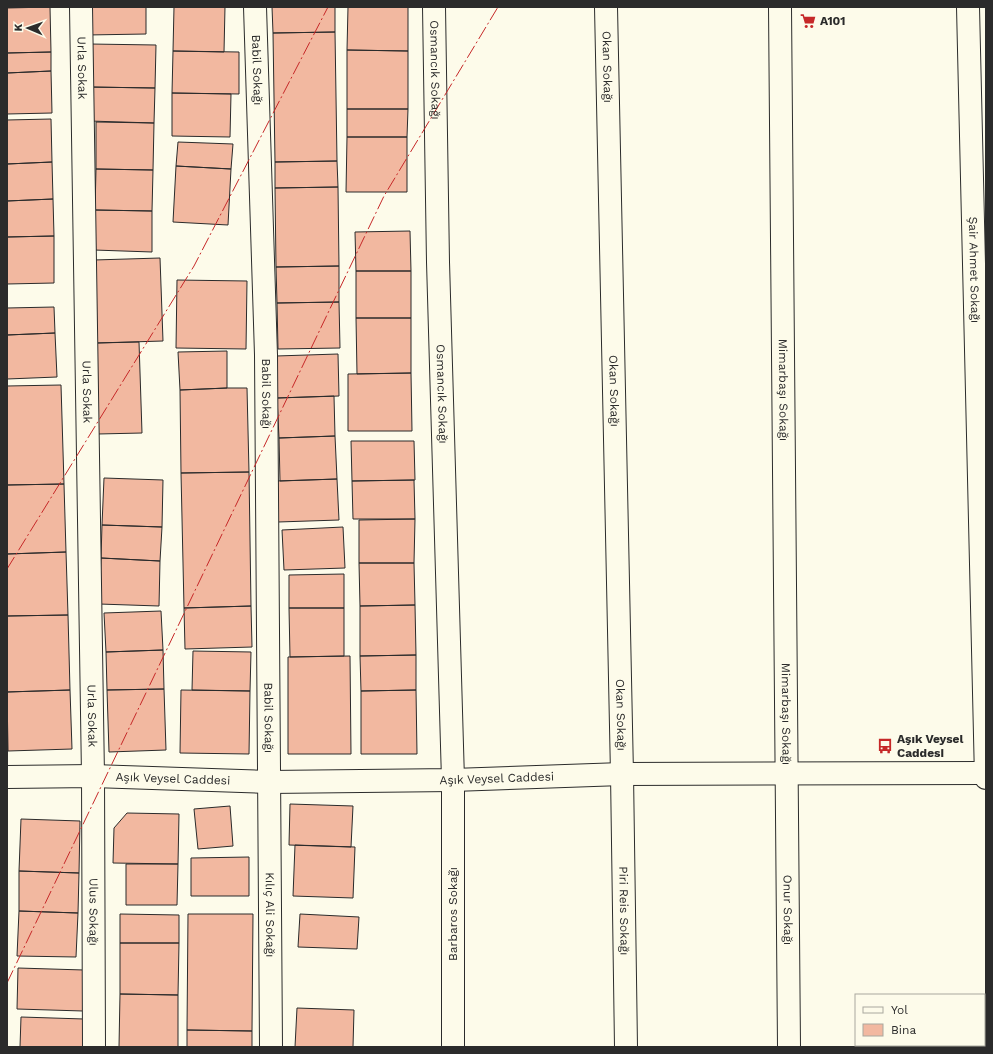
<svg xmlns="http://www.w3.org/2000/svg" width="993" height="1054" font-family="'Work Sans',sans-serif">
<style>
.building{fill:#f2b8a0;stroke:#2b2b2b}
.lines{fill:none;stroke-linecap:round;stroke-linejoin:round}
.street-casing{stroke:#2b2b2b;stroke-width:24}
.secondary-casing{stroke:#2b2b2b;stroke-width:24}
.street{stroke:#fdfbea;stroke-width:22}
.secondary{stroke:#fdfbea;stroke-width:22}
.power{stroke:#c62828;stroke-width:1;stroke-dasharray:14 3 2 3;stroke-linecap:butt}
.labels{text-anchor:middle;stroke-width:3;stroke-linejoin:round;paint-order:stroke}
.poi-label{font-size:12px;font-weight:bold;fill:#2b2b2b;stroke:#fdfbea;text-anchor:start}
.street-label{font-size:12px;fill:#2b2b2b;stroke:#fdfbea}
</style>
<rect width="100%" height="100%" fill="#fdfbea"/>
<path class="building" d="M50 7 51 52 7 53V8Z
M87 7H146V34L87 35Z
M174 7H225L224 52 173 51Z
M272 7H335V32L273 33Z
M348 7H408V51L347 50Z
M335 32 337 161 275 162 273 33Z
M90 44 156 45 155 88 89 87Z
M347 50 408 51V109H347Z
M173 51 239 52V94L172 93Z
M51 52V71L7 73V53Z
M51 71 52 113 7 114V73Z
M89 87 155 88 154 123 89 121Z
M172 93 231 94 230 137 172 136Z
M347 109H408L407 137H347Z
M51 119 52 162 7 164V120Z
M96 122 154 123 153 170 96 169Z
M347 137H407V192H346Z
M178 142 233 144 231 169 176 166Z
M337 161 338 187 275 188V162Z
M52 162 53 199 7 201V164Z
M176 166 231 169 228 225 173 222Z
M96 169 153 170 152 211 95 210Z
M338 187 339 266 276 267 275 188Z
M53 199 54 236 7 237V201Z
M95 210 152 211V252L94 250Z
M410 231 411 271H356L355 232Z
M54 236V283L7 284V237Z
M160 258 163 341 96 343 94 260Z
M339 266V302L277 303 276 267Z
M356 271H411V318H356Z
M177 280 247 281 246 349 176 348Z
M339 302 340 348 278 349 277 303Z
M54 307 55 333 7 335V308Z
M356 318H411V373L357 374Z
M55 333 57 377 7 379V335Z
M139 342 142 433 98 434 96 343Z
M227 351V388L180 390 178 352Z
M338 354 339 396 277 398 276 356Z
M411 373 412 431H348V374Z
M61 385 64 484 7 485V386Z
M227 388H247L249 472 181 473 180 390Z
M334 396 335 436 279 438 277 398Z
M335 436 337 479 280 481 279 438Z
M351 441H414L415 480 352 481Z
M249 472 251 606 184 608 181 473Z
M104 478 163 480 162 527 102 525Z
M337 479 339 520 278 522 277 481Z
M414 480 415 519H353L352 481Z
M64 484 66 552 7 554V485Z
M415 519 414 563H359V520Z
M102 525 162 527 160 561 101 558Z
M343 527 345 568 284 570 282 530Z
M66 552 68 615 7 616V554Z
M101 558 160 561 159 606 99 604Z
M359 563H414L415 605 360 606Z
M344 574V608H289V575Z
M415 605 416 655 360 656V606Z
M251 606 252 647 185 649 184 608Z
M289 608H344V656L290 657Z
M161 611 163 650 106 652 104 613Z
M68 615 70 690 7 692V616Z
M163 650 164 689 107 690 106 652Z
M193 651 251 652 250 691 192 690Z
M416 655V690L361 691 360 656Z
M350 656 351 754H288V657Z
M164 689 166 750 109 752 107 690Z
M70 690 72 749 8 751 7 692Z
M181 690 250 691 249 754 180 753Z
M416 690 417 754H361V691Z
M290 804 353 806 351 847 289 845Z
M230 806 233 846 198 849 194 809Z
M127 813 179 814 178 864 113 863 114 828Z
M21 819 80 821 79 873 19 871Z
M295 845 355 847 353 898 293 896Z
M249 857V896H191V858Z
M126 864H178L177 905H126Z
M19 871 79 873 78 913 19 911Z
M19 911 78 913 76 957 17 956Z
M120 914 179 915V943H120Z
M188 914H253L252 1031 187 1030Z
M300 914 359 917 357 949 298 947Z
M120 943H179L178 995 120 994Z
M18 968 84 970 83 1011 17 1009Z
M120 994 178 995V1047H119Z
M297 1008 354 1010 353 1047H295Z
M21 1017 84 1019 83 1047H20Z
M187 1030 252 1031V1047H187Z"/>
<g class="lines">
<defs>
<g id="street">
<path id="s1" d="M81 7 93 776 94 1047"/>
<path id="s2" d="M255 7 266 355 271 1047"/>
<path id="s3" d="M434 7 438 262 453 780V1047"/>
<path id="s4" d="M606 7 622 774 626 1047"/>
<path id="s5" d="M780 7 789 1047"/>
<path id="s6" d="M968 7 986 778"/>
</g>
<g id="secondary">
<path id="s7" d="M7 777 93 776 269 782 453 780 622 774 986 773"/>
</g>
</defs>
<use href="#street" class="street-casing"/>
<use href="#secondary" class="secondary-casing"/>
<use href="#street" class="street"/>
<use href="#secondary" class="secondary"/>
<path class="power" d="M7 569 194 266 328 7
M7 983 384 196 498 7"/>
</g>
<defs>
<symbol id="supermarket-bare" viewBox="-9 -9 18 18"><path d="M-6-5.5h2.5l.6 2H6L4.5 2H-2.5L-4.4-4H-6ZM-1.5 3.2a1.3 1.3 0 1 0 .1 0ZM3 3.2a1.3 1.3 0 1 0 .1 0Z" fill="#c62828" stroke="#fdfbea" stroke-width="2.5" paint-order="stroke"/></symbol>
<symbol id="bus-bare" viewBox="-9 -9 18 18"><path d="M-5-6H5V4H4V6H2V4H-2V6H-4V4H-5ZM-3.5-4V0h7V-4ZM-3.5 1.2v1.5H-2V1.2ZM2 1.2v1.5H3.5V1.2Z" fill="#c62828" stroke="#fdfbea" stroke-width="2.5" paint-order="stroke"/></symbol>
</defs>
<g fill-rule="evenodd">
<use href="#supermarket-bare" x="797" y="10" width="22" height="22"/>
<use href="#bus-bare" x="874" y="735" width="22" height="22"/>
</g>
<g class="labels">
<g class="poi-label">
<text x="820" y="25">A101</text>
<text x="897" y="743">Aşık Veysel<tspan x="897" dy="14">Caddesi</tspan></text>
</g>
<g class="street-label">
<text dy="4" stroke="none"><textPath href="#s4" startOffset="60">Okan Sokağı</textPath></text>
<text dy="4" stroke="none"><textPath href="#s1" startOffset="61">Urla Sokak</textPath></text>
<text dy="4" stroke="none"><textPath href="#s2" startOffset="63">Babil Sokağı</textPath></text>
<text dy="4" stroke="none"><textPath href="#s3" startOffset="63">Osmancık Sokağı</textPath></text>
<text dy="4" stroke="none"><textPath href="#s6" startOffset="263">Şair Ahmet Sokağı</textPath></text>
<text dy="4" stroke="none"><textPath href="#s5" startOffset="383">Mimarbaşı Sokağı</textPath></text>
<text dy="4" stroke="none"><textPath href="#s4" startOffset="384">Okan Sokağı</textPath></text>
<text dy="4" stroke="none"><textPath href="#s1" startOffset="385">Urla Sokak</textPath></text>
<text dy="4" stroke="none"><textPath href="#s2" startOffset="387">Babil Sokağı</textPath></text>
<text dy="4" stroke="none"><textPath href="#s3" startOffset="387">Osmancık Sokağı</textPath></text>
<text dy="4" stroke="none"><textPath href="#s5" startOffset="707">Mimarbaşı Sokağı</textPath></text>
<text dy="4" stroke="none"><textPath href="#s4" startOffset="708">Okan Sokağı</textPath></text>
<text dy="4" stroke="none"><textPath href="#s1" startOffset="709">Urla Sokak</textPath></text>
<text dy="4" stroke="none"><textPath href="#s2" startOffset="711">Babil Sokağı</textPath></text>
<text dy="4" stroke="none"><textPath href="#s7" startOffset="490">Aşık Veysel Caddesi</textPath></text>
<text dy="4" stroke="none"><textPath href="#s7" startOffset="166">Aşık Veysel Caddesi</textPath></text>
<text dy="4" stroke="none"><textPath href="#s5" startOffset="903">Onur Sokağı</textPath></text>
<text dy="4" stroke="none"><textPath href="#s4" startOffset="904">Piri Reis Sokağı</textPath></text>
<text dy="4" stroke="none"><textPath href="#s1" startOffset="905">Ulus Sokağı</textPath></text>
<text dy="4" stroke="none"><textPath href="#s2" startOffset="908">Kılıç Ali Sokağı</textPath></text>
<text transform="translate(453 914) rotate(-90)" y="4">Barbaros Sokağı</text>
</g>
</g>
<rect width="993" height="1054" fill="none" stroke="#2b2b2b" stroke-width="16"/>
<rect x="855" y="994" width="130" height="52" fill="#fdfbea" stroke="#a9a89e"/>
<rect x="863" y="1007" width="20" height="6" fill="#fdfbea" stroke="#a9a89e"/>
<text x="891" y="1014" font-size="12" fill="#2b2b2b">Yol</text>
<rect x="863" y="1024" width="20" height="12" fill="#f2b8a0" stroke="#a9a89e"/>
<text x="891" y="1034" font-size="12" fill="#2b2b2b">Bina</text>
<g transform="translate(28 28) rotate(272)" stroke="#fdfbea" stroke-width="3" paint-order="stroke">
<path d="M0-3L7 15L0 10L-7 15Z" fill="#2b2b2b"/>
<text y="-6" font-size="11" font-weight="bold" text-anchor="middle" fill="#2b2b2b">K</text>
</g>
</svg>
